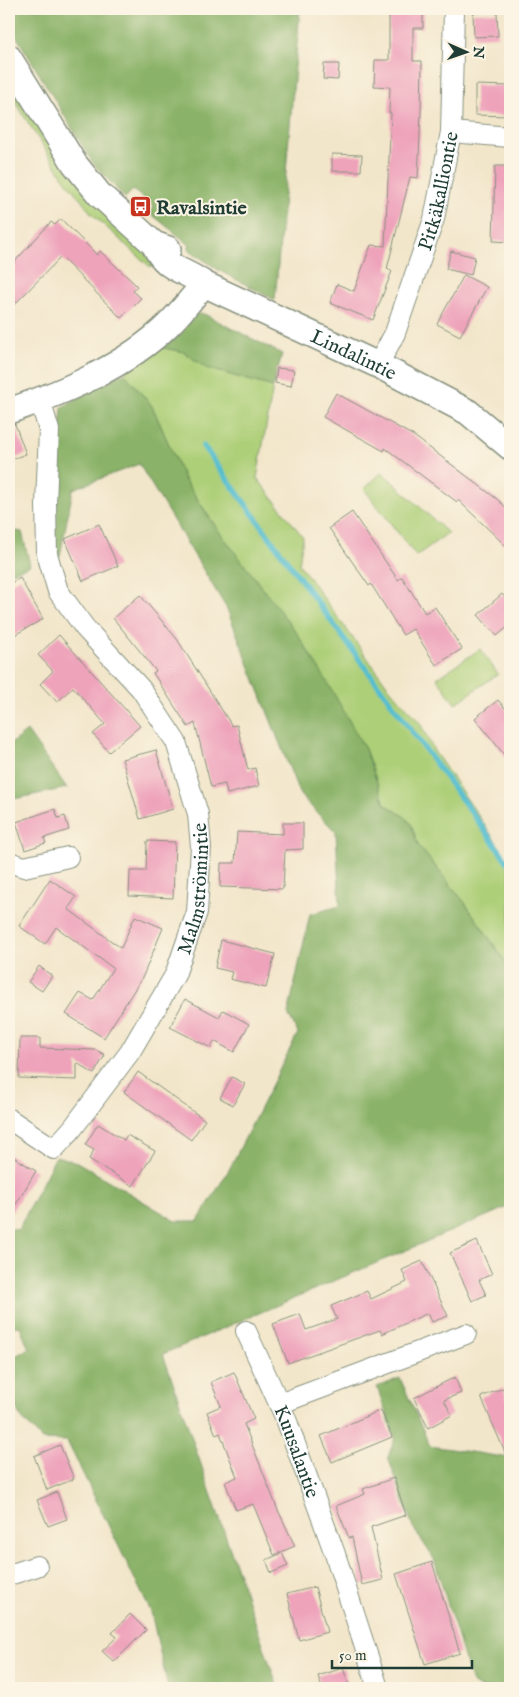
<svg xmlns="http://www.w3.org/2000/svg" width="519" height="1697" font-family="'IM FELL English',serif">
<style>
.green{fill:#adcf78;stroke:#668656}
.forest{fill:#8ab268;stroke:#54784e}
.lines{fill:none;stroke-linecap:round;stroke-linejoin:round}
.stream{stroke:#54becf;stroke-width:5.5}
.building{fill:#eea3bb}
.minor-casing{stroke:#88927f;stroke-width:22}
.tertiary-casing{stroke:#88927f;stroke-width:28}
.minor{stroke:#fff;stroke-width:20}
.tertiary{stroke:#fff;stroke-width:25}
.labels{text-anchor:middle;stroke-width:4;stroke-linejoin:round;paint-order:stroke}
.street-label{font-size:20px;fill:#1f3d34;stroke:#fcf5e5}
.poi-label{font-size:20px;font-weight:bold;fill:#1f3d34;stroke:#fcf5e5;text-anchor:start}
</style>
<rect width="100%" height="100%" fill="#fcf5e5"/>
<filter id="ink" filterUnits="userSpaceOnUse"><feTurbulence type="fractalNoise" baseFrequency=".02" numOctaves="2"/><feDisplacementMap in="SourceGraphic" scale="10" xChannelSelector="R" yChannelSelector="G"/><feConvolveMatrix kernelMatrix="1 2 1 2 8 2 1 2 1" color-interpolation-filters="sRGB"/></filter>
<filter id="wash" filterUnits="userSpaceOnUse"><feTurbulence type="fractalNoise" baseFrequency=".0096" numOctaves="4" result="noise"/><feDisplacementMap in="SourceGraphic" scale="20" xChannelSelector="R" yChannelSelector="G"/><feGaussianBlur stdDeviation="1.12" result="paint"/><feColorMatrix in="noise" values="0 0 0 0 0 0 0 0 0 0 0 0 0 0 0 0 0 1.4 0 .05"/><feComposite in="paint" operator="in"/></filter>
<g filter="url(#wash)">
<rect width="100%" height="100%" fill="#f2e6ca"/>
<path class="green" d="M9 71 151 252 155 267 149 266 92 214 63 177 9 93Z
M159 347 184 352 206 368 273 387 257 478 303 537 299 564 387 685 420 723 434 751 510 862V968L465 903 418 845 411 824 405 817 385 804 365 749 184 479 152 406 124 373Z
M382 472 448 533 416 556 364 489Z
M480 649 498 674 455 704 437 678Z"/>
<path class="forest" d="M9 9H300L275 300 220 271 188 249 190 245 150 213 154 207 133 190 125 198 93 163 9 24Z
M196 314H204L282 354 273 387 206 368 184 352 159 347 179 332Z
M124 373 152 406 184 479 215 526 296 632 328 683 365 749 385 804 405 817 411 824 418 845 465 903 510 968V1206L163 1354 278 1688H168L151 1612 67 1441 42 1440 19 1415 9 1375V1359L29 1349 20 1326 9 1327V1228L18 1230 56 1156 77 1162 176 1221H198L230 1168 298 1033 288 1014 310 914 340 906 336 832 300 795 227 609 139 464 73 489 60 556 55 555 52 527 62 407Z
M9 530 22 532 30 565 9 574Z
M27 731 67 788 9 800V745Z
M400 1378 430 1446 510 1458V1688H480L472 1683 434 1559 413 1527 388 1457 395 1438 377 1387Z"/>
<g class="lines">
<path class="stream" d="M203 446 510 865"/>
</g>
<g id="blocks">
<path class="building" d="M389 9H423V28H413V61H422L421 113 418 178 410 177 387 269 392 271 373 320 330 303 337 284 354 291 371 245 385 246 391 113H389L390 87 374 86 375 60H389Z
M497 12 498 36 474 37 473 13Z
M324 64H339L338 80 323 79Z
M475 85 510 86V116L475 115Z
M332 154 362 155 361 171H332Z
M495 166H510V242L493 241Z
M61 219 97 255 100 251 137 286 133 291 141 298 121 318 61 257 9 310V268L51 222 55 225Z
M451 251 475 257 471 275 446 269Z
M464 275 487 287 460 336 437 324Z
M277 368 294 370 291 386 275 383Z
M336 393 414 436 497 499 510 511V550L458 500 457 502 385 448 384 451 323 417Z
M15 424 26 454 9 460V425Z
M352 512 398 580 402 577 425 613 435 607 462 649 436 665 413 629 403 635 371 584 369 586 329 528Z
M99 524 118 566 83 581 65 539Z
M20 578 43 619 9 638V584Z
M502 594 510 603V625L497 636 478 615Z
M140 595 177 639 232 726 237 725 248 770 255 768 259 786 227 794 225 784 211 787 195 723 188 727 153 673 156 671 113 618Z
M59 635 140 726 109 752 93 734 105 724 73 687 57 702 40 684 53 671 38 655Z
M498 700 510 714V762L475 718Z
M156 750 173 809 140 819 122 759Z
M55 809 58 818 65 816 69 830 44 838 46 843 25 850 16 822Z
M283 823H303V849L285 850 283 889 220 887 221 863H235L237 832 283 834Z
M147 841 175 842 173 898 129 896 130 871H146Z
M50 879 76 897 68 909 121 948 135 916 163 928 143 976 104 1038 66 1014 80 993 93 1000 113 968 56 927 45 944 19 926Z
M221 940 275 954 266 988 230 979 232 972 215 968Z
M39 966 52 976 42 991 28 982Z
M185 999 219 1017 223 1010 249 1024 234 1052 214 1041 211 1048 170 1027Z
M20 1038H40V1048L96 1050 105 1055 94 1074 77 1063V1080L19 1078Z
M138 1072 205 1120 191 1140 124 1092Z
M232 1077 245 1084 233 1105 220 1098Z
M98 1124 124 1140 127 1135 155 1151 133 1186 89 1159 94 1150 85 1145Z
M9 1154 36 1171 9 1216Z
M477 1241 492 1274 479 1280 486 1295 472 1301 450 1253Z
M422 1261 448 1316 432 1322 428 1313 382 1334 380 1330 288 1363 273 1324 300 1314 306 1330 337 1319 331 1306 367 1291 371 1299 407 1282 402 1270Z
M234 1372 254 1419 244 1424 277 1508 295 1546 274 1555 253 1504 236 1510 225 1482 237 1477 220 1433 216 1435 207 1412 221 1406 211 1382Z
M455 1377 461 1393 444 1400 452 1415 428 1428 414 1398Z
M503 1388 510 1407V1464L481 1397Z
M381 1410 392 1437 332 1462 321 1436Z
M60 1445 74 1479 47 1490 34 1456Z
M394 1478 406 1515 371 1527 383 1580 362 1585 352 1537 349 1538 336 1506 365 1494 363 1489Z
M57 1492 67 1519 48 1526 37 1500Z
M282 1553 288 1566 271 1573 266 1560Z
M432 1562 460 1653 425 1664 396 1574Z
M315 1587 327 1632 299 1640 287 1594Z
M130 1614 146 1630 114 1662 102 1651 117 1637 112 1633Z
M343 1668 350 1688H322L318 1676Z"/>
</g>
</g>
<g filter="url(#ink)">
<use href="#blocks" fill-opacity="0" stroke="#88927f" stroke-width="1"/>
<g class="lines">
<defs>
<g id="minor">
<path d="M451 132 510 137"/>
<path id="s1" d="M378 365 395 333 434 219 451 132 454 9"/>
<path d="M9 862 24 867 68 857"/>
<path id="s2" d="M9 1119 54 1149 72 1129 130 1052 175 975 197 912 201 847 198 814 176 742 141 689 85 628 58 591 47 554 46 504 49 430 40 400"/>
<path id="s3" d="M246 1331 286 1419 335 1554 378 1688"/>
<path d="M279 1404 466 1334"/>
<path d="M9 1575 37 1566"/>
</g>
<g id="tertiary">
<path d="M9 58 74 163 99 194 154 244 168 249"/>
<path id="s4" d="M154 244C165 270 184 269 204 284L378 365 468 412 510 447"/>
<path d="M9 411C64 392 127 366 169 324 182 311 193 297 204 284"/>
</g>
</defs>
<use href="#minor" class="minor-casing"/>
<use href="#tertiary" class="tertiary-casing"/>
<use href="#minor" class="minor"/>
<use href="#tertiary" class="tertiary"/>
</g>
</g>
<defs>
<symbol id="bus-square" viewBox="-11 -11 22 22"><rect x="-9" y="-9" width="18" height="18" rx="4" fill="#c8321e" stroke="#fcf5e5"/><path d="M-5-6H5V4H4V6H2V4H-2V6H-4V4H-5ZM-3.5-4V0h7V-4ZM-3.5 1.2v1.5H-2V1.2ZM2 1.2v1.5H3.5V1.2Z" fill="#fff"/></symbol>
</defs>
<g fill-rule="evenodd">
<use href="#bus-square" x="128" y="194" width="25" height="25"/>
</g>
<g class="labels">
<g class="street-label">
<text dy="7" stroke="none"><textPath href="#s1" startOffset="185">Pitkäkalliontie</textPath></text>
<text dy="7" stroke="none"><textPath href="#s4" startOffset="231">Lindalintie</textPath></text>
<text dy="7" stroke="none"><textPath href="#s2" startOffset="356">Malmströmintie</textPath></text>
<text dy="7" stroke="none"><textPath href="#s3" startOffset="131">Kuusalantie</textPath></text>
</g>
<g class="poi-label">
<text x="156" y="214">Ravalsintie</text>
</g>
</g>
<rect width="519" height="1697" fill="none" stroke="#fcf5e5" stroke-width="30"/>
<g transform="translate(466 52) rotate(92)" stroke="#fcf5e5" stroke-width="4" paint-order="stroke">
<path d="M0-4L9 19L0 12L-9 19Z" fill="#1f3d34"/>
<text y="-8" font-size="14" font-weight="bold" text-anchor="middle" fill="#1f3d34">N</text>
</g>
<path d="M332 1660v8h140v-8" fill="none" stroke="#1f3d34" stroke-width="2.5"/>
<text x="339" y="1660" font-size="15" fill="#1f3d34" stroke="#fcf5e5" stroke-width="4" paint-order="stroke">50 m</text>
</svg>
